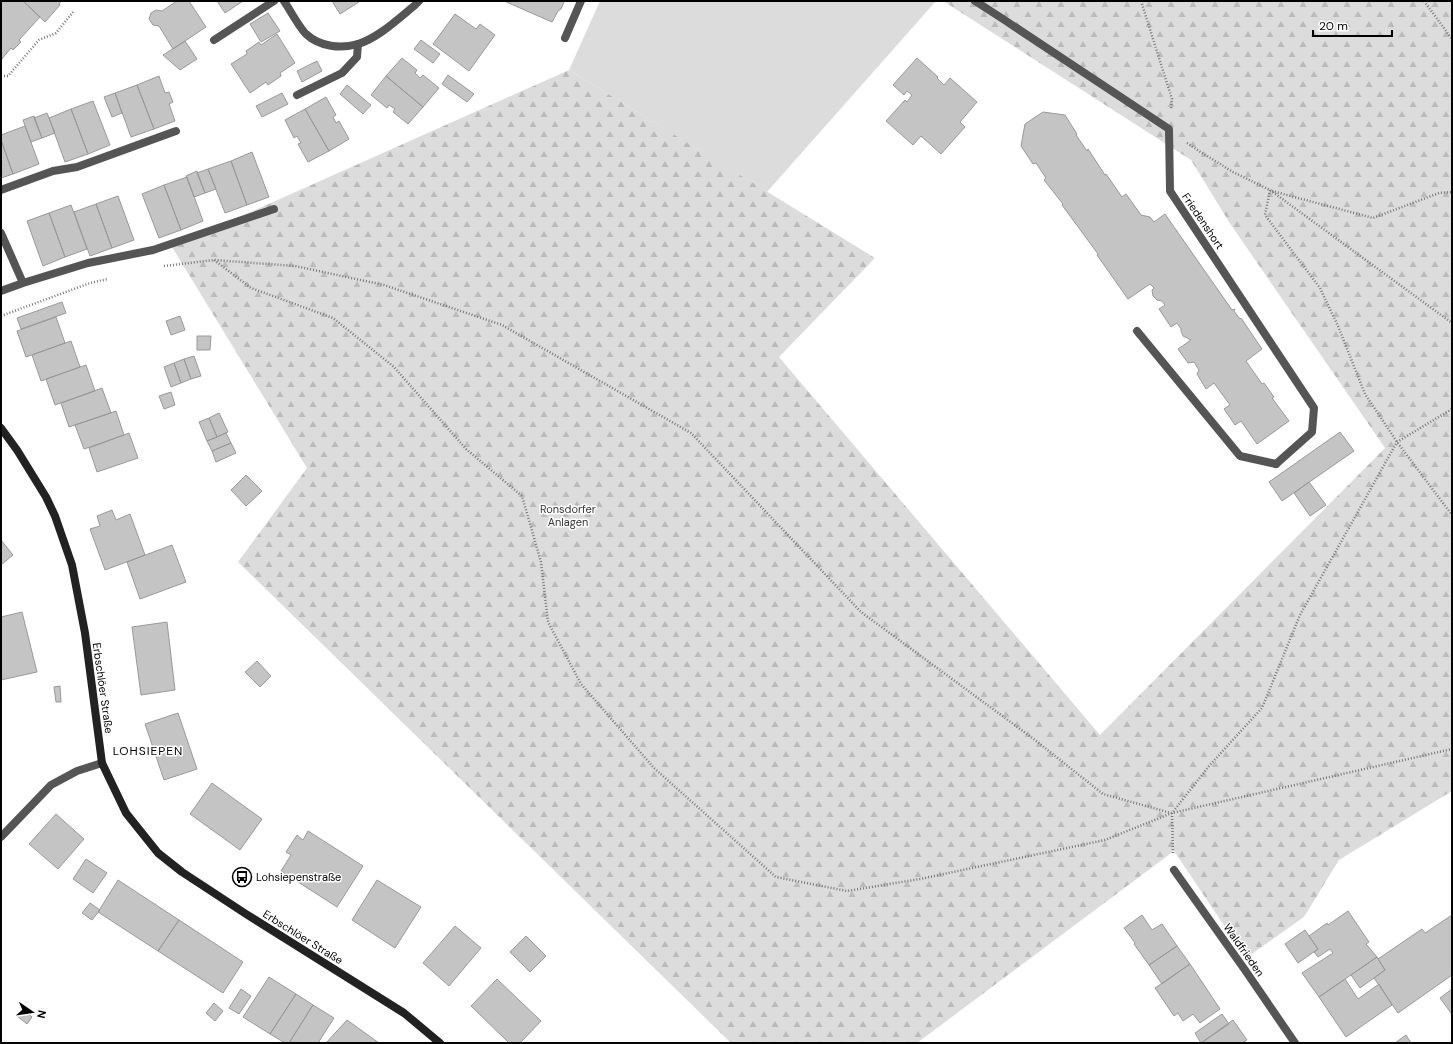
<svg xmlns="http://www.w3.org/2000/svg" width="1453" height="1044" font-family="'DM Sans',sans-serif">
<style>
.green{fill:#dcdcdc}
.forest{fill:url(#forest-firs)}
.building{fill:#c4c4c4;stroke:#999}
.lines{fill:none;stroke-linecap:round;stroke-linejoin:round}
.path{stroke:#777;stroke-width:2.5;stroke-dasharray:1 2;stroke-linecap:butt}
.lane{stroke:#555;stroke-width:8}
.street{stroke:#555;stroke-width:8}
.secondary{stroke:#222;stroke-width:8}
.labels{text-anchor:middle;stroke-width:3;stroke-linejoin:round;paint-order:stroke}
.street-label{font-size:11px;fill:#000;stroke:#fff}
.park-label{font-size:11px;fill:#333;stroke:#fff}
.poi-label{font-size:11px;fill:#000;stroke:#fff;text-anchor:start}
.neighbourhood-label{font-size:12px;letter-spacing:1px;fill:#000;stroke:#fff}
</style>
<defs>
<pattern id="forest-firs" width="22" height="20" patternUnits="userSpaceOnUse"><rect width="22" height="20" fill="#dcdcdc"/><path d="M5 1l3.5 6h-7zM16 11l3.5 6h-7z" fill="#bbb"/></pattern>
</defs>
<rect width="100%" height="100%" fill="#fff"/>
<path class="green" d="M600 1H936L767 192 569 70Z"/>
<path class="forest" d="M943 1H1452V791L1339 860 1304 917 1246 958 1174 851 917 1043H731L238 562 307 468 172 247 569 70 875 258 779 357 1100 735 1385 448 1229 222 1191 160Z"/>
<path class="building" d="M1 1H23L40 17 19 40 21 42 13 50 11 48 1 60Z
M23 1H61L59 4 60 5 45 22Z
M177 1H189L206 27 173 49 159 26 153 25 149 19 151 13 156 10 162 11Z
M217 1H243L225 13Z
M332 1H358L359 2 340 14Z
M504 1H564V2L561 9 558 11 552 22Z
M268 13 280 31 261 42 250 24Z
M455 14 476 29 480 24 495 35 469 71 433 44Z
M277 34 295 63 280 73 281 76 268 85 266 82 250 93 231 64 247 54 246 51 259 42 261 45Z
M421 40 440 54 433 63 414 49Z
M185 41 197 59 180 70 163 55Z
M402 58 417 70 415 73 420 78 423 75 439 88 423 107 386 76Z
M917 58 938 77 937 78 944 85 950 78 977 102 960 122 965 127 941 154 921 136 913 145 886 121 905 100 907 102 912 95 907 91 904 95 893 85Z
M317 61 322 71 302 82 297 71Z
M448 75 474 94 467 102 442 84Z
M159 76 165 93 169 92 173 102 169 104 175 121 154 129 137 85Z
M386 76 423 107 408 124 393 112 395 109 389 105 387 108 371 95Z
M137 85 154 129 131 137 115 93Z
M347 85 371 105 363 114 340 94Z
M115 93 122 113 112 117 104 97Z
M282 93 288 104 262 117 256 106Z
M326 97 336 115 333 117 336 123 339 121 349 139 329 151 305 109Z
M93 101 110 145 88 154 71 109Z
M71 109 88 154 65 162 49 118Z
M305 109 329 151 308 162 298 144 301 143 297 136 294 138 285 120Z
M1043 112 1065 115 1077 134 1076 135 1087 151 1088 149 1105 175 1106 174 1122 197 1126 194 1141 215 1150 217 1154 222 1165 214 1232 310 1235 309 1234 311 1240 319 1241 318 1262 349 1246 361 1262 384 1264 383 1274 397 1272 398 1289 421 1257 444 1241 421 1235 425 1224 409 1230 405 1214 383 1206 389 1197 374 1199 370 1194 362 1188 363 1178 349 1191 340 1183 336 1181 331V329L1177 323 1171 327 1159 309 1165 305 1162 301 1157 300 1153 296 1152 290 1154 288 1150 284 1128 299 1097 255 1098 254 1062 205 1063 204 1044 180 1046 178 1036 163 1033 164 1021 146 1025 124Z
M47 113 55 133 42 138 34 118Z
M34 116 42 138 31 142 23 120Z
M25 126 39 164 13 174 1 140V135Z
M1 140 13 174 1 178Z
M252 152 269 197 247 205 231 161Z
M231 161 247 205 225 213 208 169Z
M208 169 216 189 205 193 197 173Z
M197 171 205 193 194 197 186 176Z
M187 177 203 221 181 230 164 185Z
M164 185 181 230 159 238 142 194Z
M118 196 134 240 112 248 96 204Z
M96 204 112 248 90 256 74 212Z
M71 205 87 249 65 257 49 213Z
M49 213 65 257 43 266 27 221Z
M62 302 66 313 21 329 17 318Z
M180 316 185 330 171 335 166 321Z
M56 317 65 343 26 357 17 331Z
M197 336H211L210 350H197Z
M71 341 80 367 41 381 32 355Z
M194 356 201 376 191 379 184 359Z
M184 359 191 379 181 383 174 363Z
M174 363 181 383 171 387 164 367Z
M86 365 95 391 55 405 46 379Z
M102 388 111 413 69 427 61 403Z
M171 392 175 405 164 409 159 396Z
M116 411 124 435 84 449 75 425Z
M219 413 228 432 217 437 209 418Z
M209 418 217 437 207 441 199 422Z
M1340 432 1354 451 1282 501 1269 482Z
M129 433 138 458 97 472 89 448Z
M226 433 231 443 212 451 207 441Z
M231 443 236 453 216 462 212 451Z
M246 475 262 491 246 506 231 490Z
M1309 482 1326 505 1310 516 1294 493Z
M112 510 116 520 130 514 145 555 105 570 90 529 100 526 97 516Z
M1 540 13 555 1 565Z
M172 545 186 582 140 599 127 562Z
M22 612 37 672 1 680V617Z
M167 622 175 690 141 695 132 627Z
M257 661 271 676 260 687 245 672Z
M60 686 61 702H56L54 687Z
M178 713 197 769 164 780 145 724Z
M212 783 262 819 240 850 190 814Z
M56 814 84 839 58 869 29 844Z
M308 831 363 866 337 907 281 871 291 855 286 852 297 835 303 840Z
M86 859 107 873 93 893 73 879Z
M118 880 179 920 158 951 98 912Z
M377 880 421 907 395 948 352 920Z
M90 903 100 910 92 920 82 913Z
M1348 911 1369 942 1366 944 1377 957 1319 997 1302 973 1333 953 1330 949 1318 957 1314 952 1318 949 1309 936 1327 923 1328 925Z
M1142 915 1152 930 1162 924 1177 946 1149 965 1134 944 1135 943 1124 928Z
M1452 915V975L1398 1013 1374 978 1385 970 1378 959 1422 929 1425 933Z
M179 920 243 962 223 993 158 951Z
M455 926 481 948 449 986 423 963Z
M1305 930 1318 949 1298 963 1285 944Z
M526 936 546 956 530 972 510 952Z
M1177 946 1190 964 1162 984 1149 965Z
M1377 957 1385 970 1360 988 1351 975Z
M1190 964 1220 1009 1200 1023 1193 1014 1183 1021 1178 1013 1174 1016 1155 988Z
M269 977 296 994 270 1034 243 1017Z
M497 979 541 1021 520 1043H509L471 1006Z
M1345 979 1358 999 1379 984 1392 1005 1346 1037 1319 997Z
M241 989 251 996 239 1014 229 1008Z
M1452 989V1012L1451 1013 1440 998Z
M296 994 313 1005 289 1043H285L270 1034Z
M214 1003 223 1011 215 1021 206 1013Z
M313 1005 334 1018 318 1043H289Z
M22 1009 32 1017 27 1024 17 1016Z
M1222 1014 1229 1024 1201 1043 1195 1033Z
M347 1020 379 1043H326Z
M1233 1020 1247 1040 1242 1043H1201Z
M1406 1035 1411 1043H1395Z"/>
<g class="lines">
<path class="path" d="M1141 1 1172 99 1171 109
M1424 1 1452 39
M1 76H8L39 40 56 33 74 11
M1187 143 1199 151 1233 172 1270 190 1452 323
M1270 190 1265 215 1320 288 1338 326 1365 394 1397 442 1452 515
M1272 191 1373 218 1439 193 1452 192
M214 260 251 288 333 318 394 367 466 449 522 496 541 562 548 622 581 684 654 768 776 877 847 891 920 879 1105 840 1172 813 1452 749
M164 266 214 260 295 266 384 285 502 325 691 433 861 612 1035 740 1103 794 1171 813
M1 316 90 283 108 279
M1173 853 1172 813 1209 766 1262 708 1300 615 1397 442 1452 409"/>
<path class="lane" d="M565 38 581 1
M297 95 342 73 357 57 358 44
M1 190 53 171 77 167 176 131
M1 233 23 283 88 263 153 250 274 209
M1 291 23 283
M1137 331 1240 456 1276 464"/>
<path class="street" d="M284 1C290 10 299 27 306 34 320 47 341 49 358 44 378 38 398 19 414 6L419 1
M975 1 1003 19 1169 129 1170 191 1314 408 1312 432 1276 464
M214 40 274 1
M1 837 51 785 77 771 102 763
M1174 870 1245 970 1295 1043"/>
<path class="secondary" d="M1 428 17 450 46 497 55 516 72 565 85 633 102 763 126 813 158 853 182 872 246 914 404 1013 440 1043"/>
</g>
<defs>
<symbol id="bus-ring" viewBox="-11 -11 22 22"><circle r="9.5" fill="#fff" stroke="#000" stroke-width="1.5"/><path d="M-5-6H5V4H4V6H2V4H-2V6H-4V4H-5ZM-3.5-4V0h7V-4ZM-3.5 1.2v1.5H-2V1.2ZM2 1.2v1.5H3.5V1.2Z" fill="#000"/></symbol>
</defs>
<g fill-rule="evenodd">
<use href="#bus-ring" x="231" y="866" width="22" height="22"/>
</g>
<g class="labels">
<g class="street-label">
<text transform="translate(1203 221) rotate(56)" y="4">Friedenshort</text>
<text transform="translate(103 688) rotate(82)" y="4">Erbschlöer Straße</text>
<text transform="translate(303 937) rotate(32)" y="4">Erbschlöer Straße</text>
<text transform="translate(1244 950) rotate(55)" y="4">Waldfrieden</text>
</g>
<g class="park-label">
<text x="568" y="513">Ronsdorfer<tspan x="568" dy="13">Anlagen</tspan></text>
</g>
<g class="poi-label">
<text x="256" y="881">Lohsiepenstraße</text>
</g>
<g class="neighbourhood-label">
<text x="148" y="755">LOHSIEPEN</text>
</g>
</g>
<rect width="1453" height="1044" fill="none" stroke="#000000" stroke-width="4"/>
<g transform="translate(32 1012) rotate(103)" stroke="#ffffff" stroke-width="3" paint-order="stroke">
<path d="M0-3L7 15L0 10L-7 15Z" fill="#000000"/>
<text y="-6" font-size="11" font-weight="bold" text-anchor="middle" fill="#000000">N</text>
</g>
<path d="M1313 30v6h79v-6" fill="none" stroke="#000000" stroke-width="2"/>
<text x="1319" y="30" font-size="12" fill="#000000" stroke="#ffffff" stroke-width="3" paint-order="stroke">20 m</text>
</svg>
